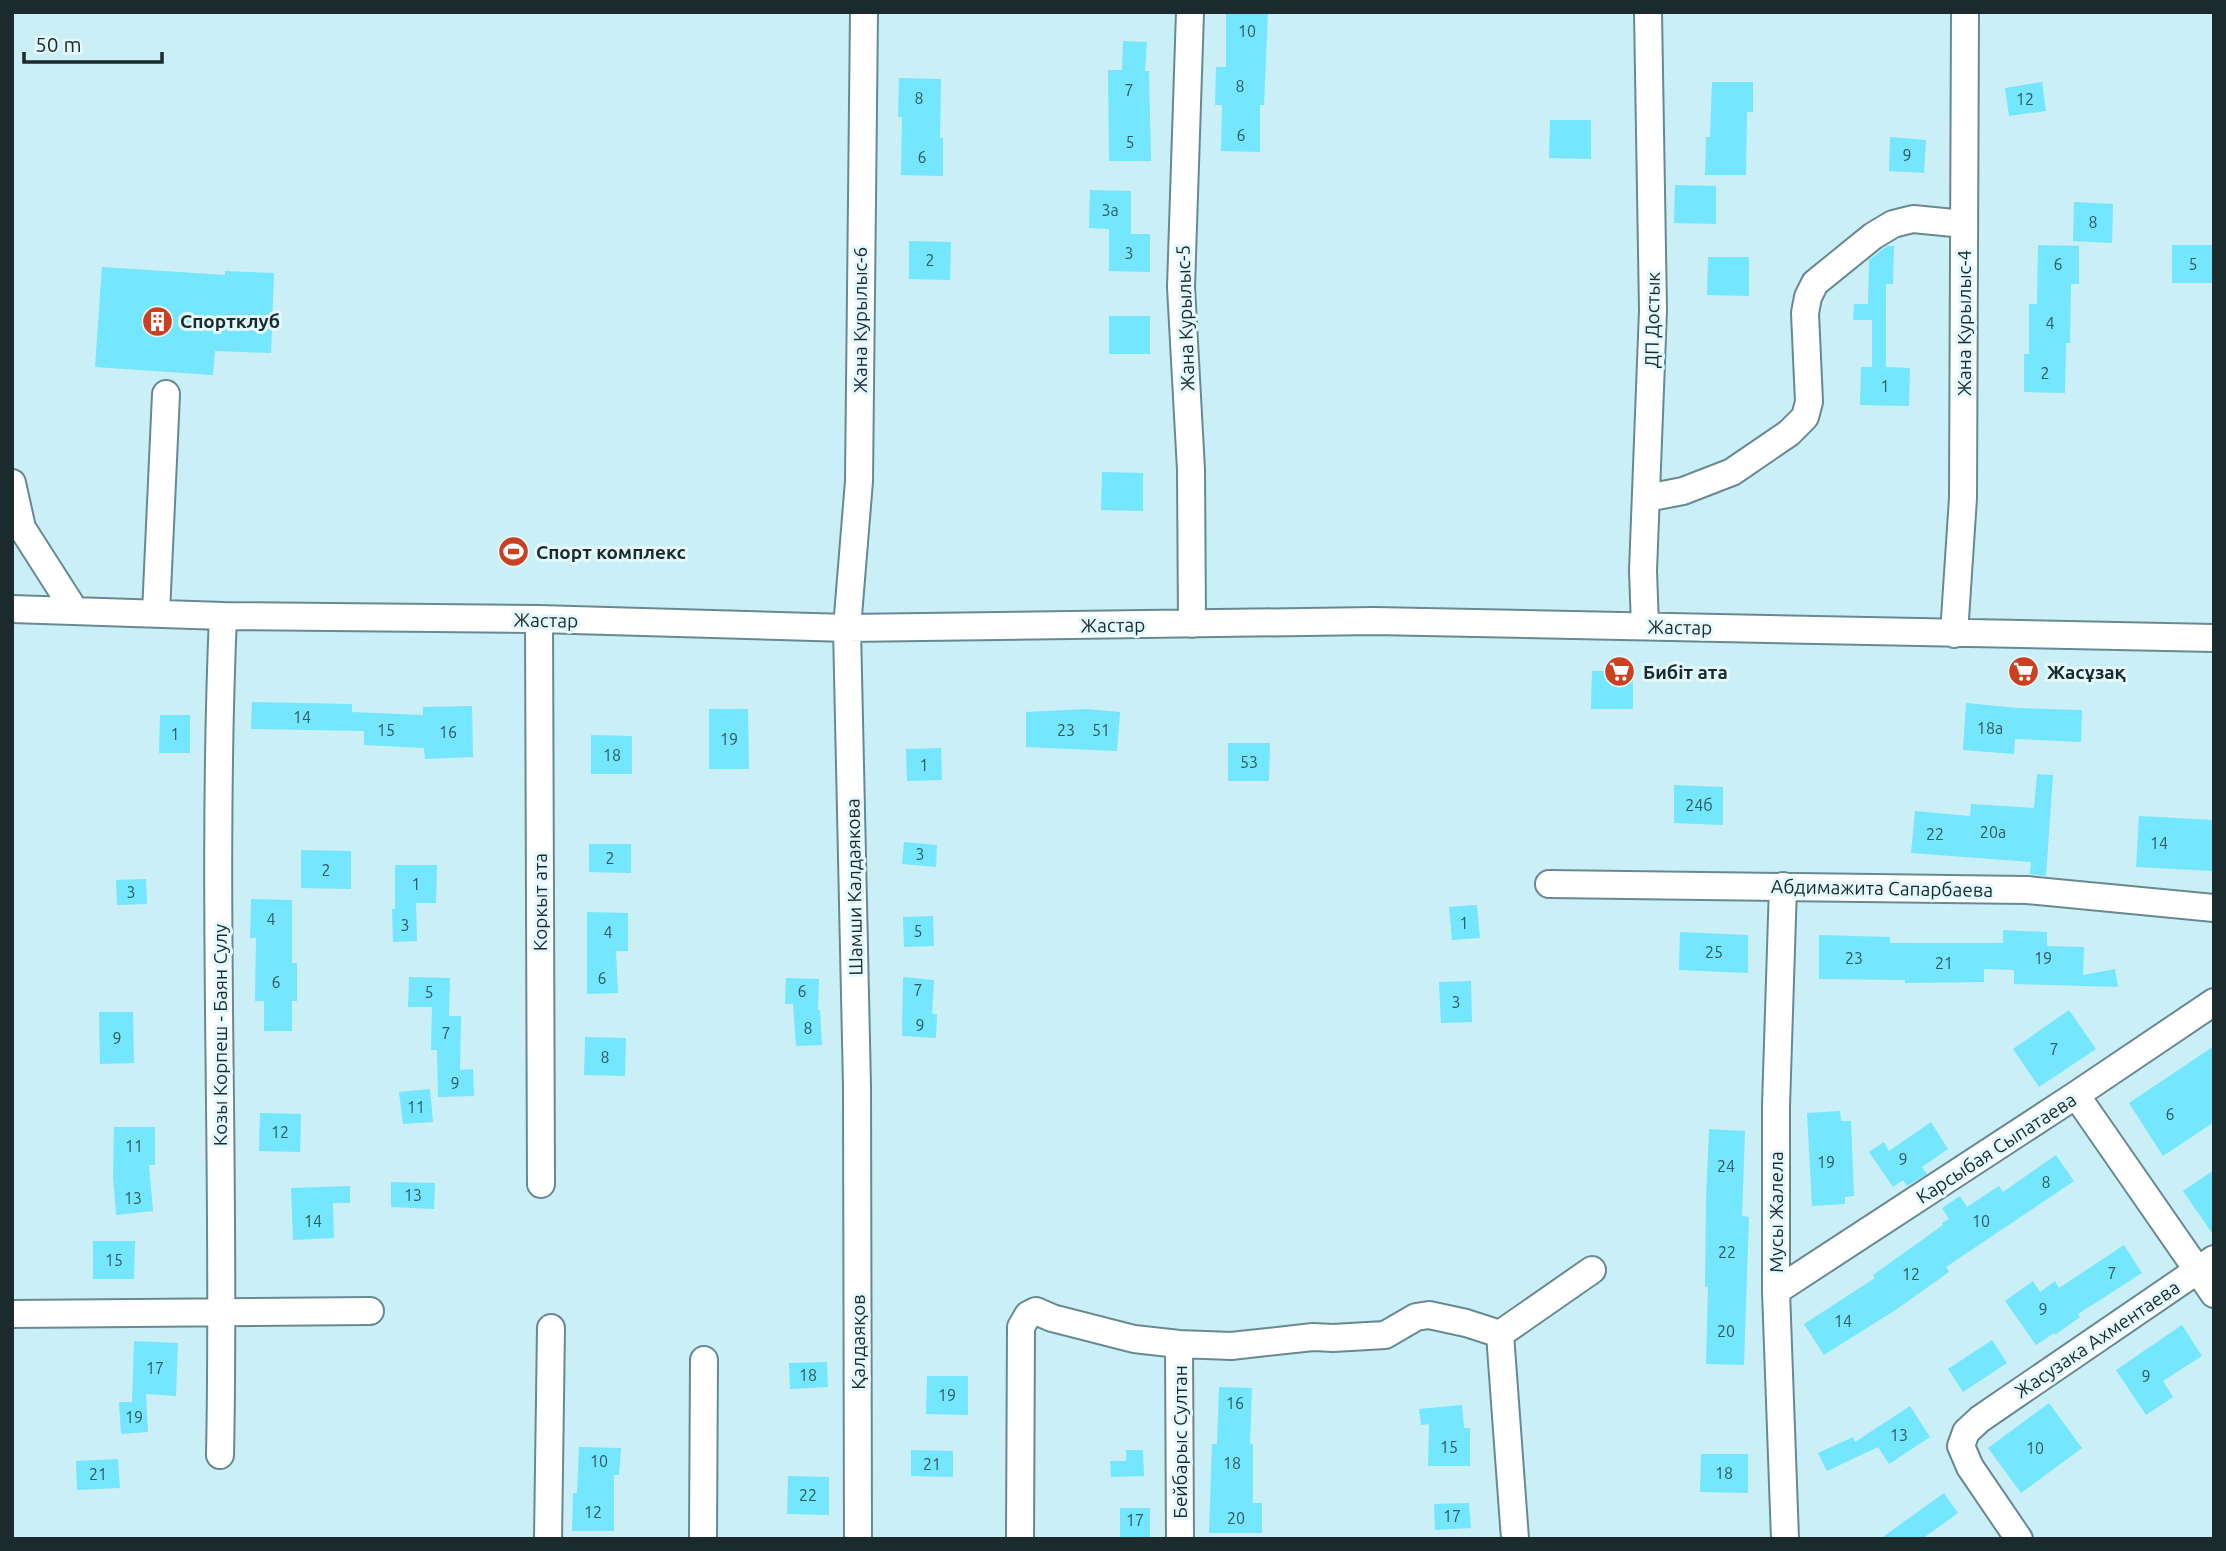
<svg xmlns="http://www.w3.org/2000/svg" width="2226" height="1551" font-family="Ubuntu,sans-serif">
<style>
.building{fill:#74e6fd}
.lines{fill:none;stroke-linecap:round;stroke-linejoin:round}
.minor-casing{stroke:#678a91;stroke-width:30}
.minor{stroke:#fff;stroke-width:26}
.labels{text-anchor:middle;stroke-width:6;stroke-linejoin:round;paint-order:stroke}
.number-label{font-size:16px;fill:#315961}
.street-label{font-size:19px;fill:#1b2a2d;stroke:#e3f9fe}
.poi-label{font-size:19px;font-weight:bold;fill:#1b2a2d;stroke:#e3f9fe;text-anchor:start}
</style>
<rect width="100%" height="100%" fill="#caeff7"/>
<path class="building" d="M1226 12H1268L1264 105H1260V152L1221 151 1222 105H1215L1216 67H1226Z
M1123 41 1147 42 1145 71H1149L1151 161H1109L1108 70H1122Z
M899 78 941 79 940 138H943V176L901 175 902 117H898Z
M1712 82H1753V112H1747L1746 175H1705L1706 137H1710Z
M2042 82 2046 111 2009 116 2005 88Z
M1550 120H1591V159L1549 158Z
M1890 137 1926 140 1924 173 1889 171Z
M1675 185 1716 186V224L1674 223Z
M1090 190 1131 191V234H1150V272L1109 271V229L1089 228Z
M2074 202 2113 204 2112 243 2073 241Z
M909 241 951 242 950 280 909 279Z
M2038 245 2079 246V284H2071L2070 343H2066L2065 393 2024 392V354H2029V304H2037Z
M2172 245H2214L2213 283H2172Z
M1887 246H1894L1893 284H1886V367L1910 368 1909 406 1860 405 1861 367H1872V320H1853L1854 304H1868L1869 260Z
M1708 257H1749V296L1707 295Z
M102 267 225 275V271L274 273 271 353 215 351 213 375 95 367Z
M1109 316H1150V354H1109Z
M1102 472 1143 473V511L1101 510Z
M1592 671H1633V709H1591Z
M252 702 352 704V712L423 715V707L472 706 473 757 425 759 424 748 364 745V731L251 729Z
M1966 703 2018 708 2082 710 2081 742 2015 739 2014 754 1963 750Z
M709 709H748L749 769H709Z
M1086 709 1120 712 1117 751 1026 747V712Z
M160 715H190V753H159Z
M591 735 632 736V774H591Z
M1228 743H1270L1269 781H1228Z
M941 748 942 780 907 781 906 749Z
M2037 774 2053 775 2046 876 2030 874 2031 862 1911 853 1915 811 1970 816 1971 804 2034 808Z
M1674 785 1723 787V825L1674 823Z
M2139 816 2214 820V871L2136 867Z
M904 842 937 845 936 867 902 864Z
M589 844H631V873L589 872Z
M301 850 351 851V889L301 888Z
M395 865H437L436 903H416L417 941 393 942 392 909H395Z
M146 879 147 904 117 905 116 880Z
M251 899 292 900V963H297V1001H292V1031H264V1001H255L256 938H250Z
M1477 905 1480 938 1452 940 1449 907Z
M587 912 628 913V951H616L618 993 587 994Z
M933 916 934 946 904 947 903 917Z
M2003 930 2047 932V946L2084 947 2083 975 2115 969 2118 987 2014 984V970L1984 969V982L1905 983V980L1819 979V935L1890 937V943H2003Z
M1680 932 1748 935V973L1679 970Z
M409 977 450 978 449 1016H461L460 1070 473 1069 474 1096 438 1097 437 1050H431L432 1007H408Z
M903 977 934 980 932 1014H937L936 1038 902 1036Z
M786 978 819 979 818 1010H820L822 1045 796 1046 793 1004H785Z
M1471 981 1472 1022 1441 1023 1439 982Z
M2069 1010 2096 1049 2039 1087 2013 1049Z
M99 1012H133L134 1063 100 1064Z
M585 1037 626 1038 625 1076 584 1075Z
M2214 1046V1122L2163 1156 2129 1103Z
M430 1089 433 1122 403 1124 399 1092Z
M1840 1111 1841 1121H1851L1854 1196 1845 1197V1204L1812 1206 1807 1113Z
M260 1113 301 1114 300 1152 259 1151Z
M1931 1122 1948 1149 1922 1167 1927 1174 1907 1186 1903 1180 1893 1187 1869 1152 1884 1142 1889 1151Z
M114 1127H155V1165H149L153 1211 116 1215 113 1176Z
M1709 1129 1745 1131 1742 1216 1749 1217 1744 1365 1706 1364 1708 1287H1705L1706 1200Z
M2056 1155 2074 1181 1946 1267 1949 1272 1897 1309 1824 1355 1804 1324 1875 1278 1873 1275 1943 1225 1942 1223 1949 1219 1942 1208 1960 1196 1967 1207 1999 1186 2003 1192Z
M2214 1170V1236L2183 1191Z
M391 1182 435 1183 434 1209 391 1207Z
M350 1186V1203H333L334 1238 293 1240 291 1188Z
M93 1241H135L134 1279H93Z
M2124 1245 2142 1273 2078 1314 2080 1317 2055 1335 2054 1333 2036 1345 2005 1301 2033 1281 2040 1292 2055 1281 2059 1288Z
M2182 1325 2202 1356 2163 1381 2173 1397 2146 1415 2116 1370Z
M1992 1340 2007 1363 1963 1392 1948 1369Z
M134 1341 178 1343 176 1396 146 1394 148 1432 121 1434 119 1402H132Z
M827 1362 828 1387 790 1389 789 1363Z
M927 1376H968V1415L926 1414Z
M1219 1387 1252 1388 1250 1444H1253V1503H1262V1533H1209L1212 1444H1217Z
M2049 1403 2082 1448 2021 1493 1988 1448Z
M1462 1405 1464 1428H1470V1466H1428L1429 1424 1421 1425 1419 1409Z
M1910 1406 1930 1437 1889 1464 1878 1447 1827 1471 1818 1453 1853 1437 1855 1442Z
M579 1447 621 1448 619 1475H614V1531H572L573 1493H577Z
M911 1450 953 1451V1477L911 1476Z
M1126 1450H1143L1144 1476 1111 1477 1110 1461H1126Z
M1701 1454H1748V1493L1700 1492Z
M118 1459 120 1488 77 1490 76 1461Z
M788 1476 829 1477V1515L787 1514Z
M1944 1493 1958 1513 1922 1539H1880Z
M1469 1503 1471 1528 1435 1530 1434 1504Z
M1120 1508H1150V1539H1120Z"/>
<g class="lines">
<defs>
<path id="minor" d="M1190 12 1181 287 1191 470 1192 624
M12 483 22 528 75 611
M1647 498 1683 491 1732 472 1789 433 1805 417 1809 402 1805 313 1808 297 1815 283 1873 236 1893 224 1913 219 1964 224
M12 609 223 616 539 619 847 628 1374 621 2214 638
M156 613 166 394
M539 619 541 1184
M1645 626 1643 571 1653 310 1648 12
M1954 634 1963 498 1965 12
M1549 884 2027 890 2214 908
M1783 886 1776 1106V1291L1785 1539
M2076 1095 2214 1294
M1776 1291 2076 1095 2214 1002
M12 1314 370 1311
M1500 1334 1515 1539
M1500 1334 1592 1270
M1179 1344 1180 1539
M220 1455C226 1175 211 895 223 616
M548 1539 551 1328
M703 1539 704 1360
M858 1539 857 1086 847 628 859 481 864 12
M1020 1539 1021 1327 1028 1315 1036 1311 1052 1318 1134 1339 1179 1344 1231 1346 1313 1337 1333 1338 1385 1335 1416 1317 1429 1315 1466 1323 1500 1334
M2019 1539 1970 1467 1961 1446 1966 1432 1980 1419 2214 1259"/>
</defs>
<use href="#minor" class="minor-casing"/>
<use href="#minor" class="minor"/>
</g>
<defs>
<symbol id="building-disc" viewBox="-11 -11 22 22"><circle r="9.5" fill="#ca4020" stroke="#e3f9fe"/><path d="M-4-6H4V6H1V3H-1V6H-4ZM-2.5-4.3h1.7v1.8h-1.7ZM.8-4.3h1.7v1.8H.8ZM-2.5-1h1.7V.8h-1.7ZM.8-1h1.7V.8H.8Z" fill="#fff"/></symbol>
<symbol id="stadium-disc" viewBox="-11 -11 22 22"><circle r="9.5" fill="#ca4020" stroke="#e3f9fe"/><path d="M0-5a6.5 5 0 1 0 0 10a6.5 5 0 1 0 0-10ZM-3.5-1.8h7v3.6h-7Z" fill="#fff"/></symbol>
<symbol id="supermarket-disc" viewBox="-11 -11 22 22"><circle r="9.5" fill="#ca4020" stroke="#e3f9fe"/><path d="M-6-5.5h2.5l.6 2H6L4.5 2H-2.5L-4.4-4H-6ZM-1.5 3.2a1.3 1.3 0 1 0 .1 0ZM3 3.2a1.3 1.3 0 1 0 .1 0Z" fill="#fff"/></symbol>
</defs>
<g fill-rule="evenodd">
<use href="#building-disc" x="140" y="304" width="35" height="35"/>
<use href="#stadium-disc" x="496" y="534" width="35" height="35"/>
<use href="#supermarket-disc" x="1602" y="654" width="35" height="35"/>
<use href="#supermarket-disc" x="2006" y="654" width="35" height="35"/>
</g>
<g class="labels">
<g class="number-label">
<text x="1247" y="37">10</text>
<text x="1240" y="92">8</text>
<text x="1129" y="96">7</text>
<text x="919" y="104">8</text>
<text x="2025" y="105">12</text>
<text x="1241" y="141">6</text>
<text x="1130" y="148">5</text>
<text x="1907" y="161">9</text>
<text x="922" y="163">6</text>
<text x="1110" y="216">3а</text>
<text x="2093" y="228">8</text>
<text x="1129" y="259">3</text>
<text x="930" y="266">2</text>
<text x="2058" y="270">6</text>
<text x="2193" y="270">5</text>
<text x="2050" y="329">4</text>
<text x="2045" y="379">2</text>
<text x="1885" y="392">1</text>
<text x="302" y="723">14</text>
<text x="1990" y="734">18а</text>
<text x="386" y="736">15</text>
<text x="1066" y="736">23</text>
<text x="1101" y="736">51</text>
<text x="448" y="738">16</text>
<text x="175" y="740">1</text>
<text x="729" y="745">19</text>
<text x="612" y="761">18</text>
<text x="1249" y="768">53</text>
<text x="924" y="771">1</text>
<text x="1699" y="811">24б</text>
<text x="1993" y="838">20а</text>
<text x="1935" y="840">22</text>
<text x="2159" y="849">14</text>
<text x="920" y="860">3</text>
<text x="610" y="864">2</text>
<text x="326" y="876">2</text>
<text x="416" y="890">1</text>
<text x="131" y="898">3</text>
<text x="271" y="925">4</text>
<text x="1464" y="929">1</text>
<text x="405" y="931">3</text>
<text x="918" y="937">5</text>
<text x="608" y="938">4</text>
<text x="1714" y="958">25</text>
<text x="1854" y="964">23</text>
<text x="2043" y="964">19</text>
<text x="1944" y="969">21</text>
<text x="602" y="984">6</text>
<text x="276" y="988">6</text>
<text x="918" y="996">7</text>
<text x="802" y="997">6</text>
<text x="429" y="998">5</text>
<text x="1456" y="1008">3</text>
<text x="920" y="1031">9</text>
<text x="808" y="1034">8</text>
<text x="446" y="1039">7</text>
<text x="117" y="1044">9</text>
<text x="2054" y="1055">7</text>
<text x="605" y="1063">8</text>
<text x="455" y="1089">9</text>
<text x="416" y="1113">11</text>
<text x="2170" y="1120">6</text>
<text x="280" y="1138">12</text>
<text x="134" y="1152">11</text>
<text x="1903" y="1165">9</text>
<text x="1826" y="1168">19</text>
<text x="1726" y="1172">24</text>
<text x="2046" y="1188">8</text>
<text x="413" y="1201">13</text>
<text x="133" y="1204">13</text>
<text x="313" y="1227">14</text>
<text x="1981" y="1227">10</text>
<text x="1727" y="1258">22</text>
<text x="114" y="1266">15</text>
<text x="2112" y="1279">7</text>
<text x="1911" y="1280">12</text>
<text x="2043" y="1315">9</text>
<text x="1843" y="1327">14</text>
<text x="1726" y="1337">20</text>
<text x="155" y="1374">17</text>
<text x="808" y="1381">18</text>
<text x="2146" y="1382">9</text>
<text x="947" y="1401">19</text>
<text x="1235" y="1409">16</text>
<text x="134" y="1423">19</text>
<text x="1899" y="1441">13</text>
<text x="1449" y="1453">15</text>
<text x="2035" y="1454">10</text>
<text x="599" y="1467">10</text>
<text x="1232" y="1469">18</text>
<text x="932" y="1470">21</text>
<text x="1724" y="1479">18</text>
<text x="98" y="1480">21</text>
<text x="808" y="1501">22</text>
<text x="593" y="1518">12</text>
<text x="1452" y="1522">17</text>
<text x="1236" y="1524">20</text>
<text x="1135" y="1526">17</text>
</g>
<g class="street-label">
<text transform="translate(1185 318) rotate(-92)" y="7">Жана Курылыс-5</text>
<text transform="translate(860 320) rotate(-90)" y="7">Жана Курылыс-6</text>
<text transform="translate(1652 320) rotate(-89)" y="7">ДП Достык</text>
<text transform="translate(1964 323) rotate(-90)" y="7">Жана Курылыс-4</text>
<text transform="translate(546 620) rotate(1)" y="7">Жастар</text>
<text transform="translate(1113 625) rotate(-1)" y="7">Жастар</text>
<text transform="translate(1680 627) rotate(1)" y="7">Жастар</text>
<text transform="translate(854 887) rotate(-91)" y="7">Шамши Калдаякова</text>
<text transform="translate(1882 888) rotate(1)" y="7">Абдимажита Сапарбаева</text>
<text transform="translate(540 902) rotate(-90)" y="7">Коркыт ата</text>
<text transform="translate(220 1035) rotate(-90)" y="7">Козы Корпеш - Баян Сулу</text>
<text transform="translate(1996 1148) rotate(-33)" y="7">Карсыбая Сыпатаева</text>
<text transform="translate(1776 1212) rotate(-90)" y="7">Мусы Жалела</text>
<text transform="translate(2097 1339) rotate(-34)" y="7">Жасузака Ахментаева</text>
<text transform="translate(858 1342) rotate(-90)" y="7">Қалдаяқов</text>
<text transform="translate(1180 1442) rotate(-90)" y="7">Бейбарыс Султан</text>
</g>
<g class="poi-label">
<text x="180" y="328">Спортклуб</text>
<text x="536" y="559">Спорт комплекс</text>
<text x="1643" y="679">Бибіт ата</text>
<text x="2047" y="679">Жасұзақ</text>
</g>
</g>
<rect width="2226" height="1551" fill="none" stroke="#1b2a2d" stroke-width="28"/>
<path d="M24 52v10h138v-10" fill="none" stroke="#1b2a2d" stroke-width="3.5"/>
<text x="35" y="52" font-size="21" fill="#1b2a2d" stroke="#e3f9fe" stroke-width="5" paint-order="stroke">50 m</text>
</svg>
